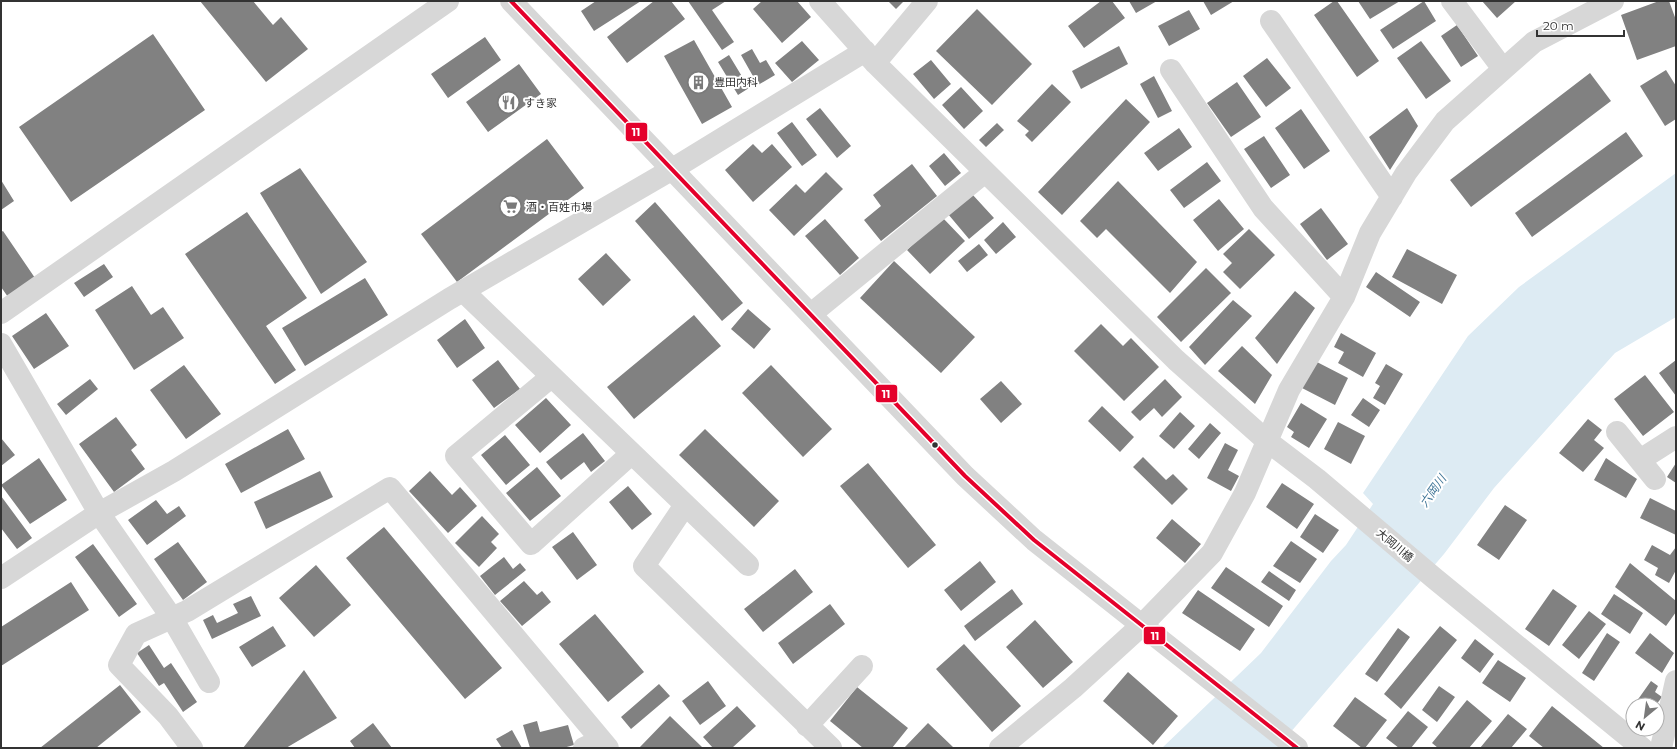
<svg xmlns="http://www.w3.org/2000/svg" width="1677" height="749" font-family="Montserrat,'Noto Sans JP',sans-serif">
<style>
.water{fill:#ddebf3}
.building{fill:#818181}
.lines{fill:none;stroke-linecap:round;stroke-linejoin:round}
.minor{stroke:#d7d7d7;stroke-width:22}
.bus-1-casing{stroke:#fff;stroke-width:7}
.bus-1{stroke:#e4002b;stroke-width:4}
.bus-dot{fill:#333;stroke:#fff;stroke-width:1.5}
.labels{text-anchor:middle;stroke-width:4;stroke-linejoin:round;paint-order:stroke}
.poi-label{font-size:11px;fill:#333;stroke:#fff;text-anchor:start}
.street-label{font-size:11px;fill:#333;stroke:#fff}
.water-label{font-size:12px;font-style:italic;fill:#3f7597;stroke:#fff}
.line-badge{stroke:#fff;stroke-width:1.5}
.badge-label{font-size:11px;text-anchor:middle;font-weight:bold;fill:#fff}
</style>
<rect width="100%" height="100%" fill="#fff"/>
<path class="water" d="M1676 173V317L1615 353 1494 488 1444 554 1277 748H1162L1261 653 1331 561 1346 545 1373 504 1363 493 1468 336 1519 287Z"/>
<path class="building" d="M200 1H253L273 25 281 17 308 49 266 82Z
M596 1H641L594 31 581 11Z
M654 1H671L685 19 627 63 607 37Z
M688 1H726L712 10 734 42 722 50Z
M762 1H797L811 17 782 43 753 9Z
M888 1H904L896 9Z
M1101 1H1112L1125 18 1084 48 1068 26Z
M1129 1H1157L1136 13Z
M1203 1H1234L1211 15Z
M1334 1H1337L1379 61 1357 77 1314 15Z
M1358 1H1400L1370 19Z
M1424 1 1436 21 1393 49 1380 30Z
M1482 1H1516L1497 18Z
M1659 1H1669L1676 20V46L1637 60 1621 15Z
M977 9 1032 64 992 105 936 51Z
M1189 10 1200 29 1169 46 1158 26Z
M1457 25 1478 56 1461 67 1441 36Z
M153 34 205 110 71 202 19 127Z
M485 37 501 60 448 98 431 74Z
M694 40 732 107 702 124 664 56Z
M802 41 819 60 792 82 775 63Z
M1421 41 1451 81 1426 99 1397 58Z
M1119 46 1128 64 1081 89 1072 71Z
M752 49 760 63 766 60 775 75 758 85 741 55Z
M729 55 749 88 738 95 718 62Z
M1267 58 1291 88 1266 107 1243 76Z
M931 60 951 84 934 99 913 74Z
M519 64 541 94 488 132 466 102Z
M1666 70 1676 86V119L1665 126 1640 86Z
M1590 73 1611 101 1471 207 1450 180Z
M1154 76 1172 111 1158 118 1140 84Z
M1237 82 1261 117 1231 137 1207 103Z
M1052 84 1071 102 1032 142 1025 135 1029 131 1017 121Z
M961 87 983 111 964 129 942 105Z
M1126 99 1150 122 1062 215 1038 192Z
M820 108 851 146 837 158 806 119Z
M1407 108 1418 126 1390 170 1369 137Z
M1301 109 1330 151 1304 169 1275 128Z
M792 122 817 155 802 166 777 133Z
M997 123 1004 130 986 147 979 140Z
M1179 128 1192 147 1158 171 1144 153Z
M1626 132 1643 156 1532 237 1515 213Z
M1264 136 1290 175 1271 188 1244 149Z
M547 139 584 188 457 282 421 234Z
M753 144 762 153 772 144 792 167 753 202 725 170Z
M944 153 961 173 945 186 929 166Z
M1207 162 1221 181 1184 208 1170 190Z
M912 164 937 196 881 241 864 220 881 206 873 195Z
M300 168 367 262 321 294 260 193Z
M826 172 843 189 794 236 769 210 796 184 805 193Z
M1 180 14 201 1 210Z
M1118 181 1197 262 1170 293 1106 229 1097 238 1080 221Z
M972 194 994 218 969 239 948 214Z
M1219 199 1244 229 1218 251 1193 220Z
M655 202 743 303 722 321 635 221Z
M1321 208 1348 244 1327 260 1300 224Z
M247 212 307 298 266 326 296 370 275 384 185 254Z
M942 217 965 241 930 274 907 250Z
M825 219 859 258 840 275 805 236Z
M1003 222 1016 237 996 254 984 240Z
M1249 229 1275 255 1240 289 1223 272 1232 263 1223 254Z
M3 231 35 278 8 297 1 287V232Z
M979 244 988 255 967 272 958 261Z
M1407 249 1457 275 1442 304 1392 277Z
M606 253 631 280 603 306 578 279Z
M894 261 975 337 941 373 860 298Z
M104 264 113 277 84 297 74 283Z
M1206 268 1231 293 1181 342 1157 317Z
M1376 272 1420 302 1410 317 1366 287Z
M365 278 388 315 305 366 282 328Z
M132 286 151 315 163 307 184 338 134 370 95 310Z
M1295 291 1315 308 1277 364 1255 338Z
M1233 300 1252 316 1205 365 1189 347Z
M748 309 771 329 754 349 731 329Z
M46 313 69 346 34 369 12 336Z
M694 315 721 346 634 419 607 387Z
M465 319 485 348 457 368 437 340Z
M1101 324 1123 346 1131 338 1159 367 1124 401 1074 351Z
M1341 333 1376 353 1363 377 1338 363 1344 352 1334 347Z
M1242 346 1272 375 1255 404 1218 371Z
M498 360 520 389 494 408 472 380Z
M1676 360V396L1659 373Z
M1315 361 1348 378 1335 405 1302 388Z
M1386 364 1403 374 1385 405 1373 398 1380 386 1375 383Z
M184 365 221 414 186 439 150 390Z
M771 365 832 429 803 457 742 393Z
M1645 375 1674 412 1643 436 1614 399Z
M90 379 98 389 66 415 57 404Z
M1165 379 1182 397 1162 417 1154 408 1140 421 1131 412Z
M1001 381 1022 404 1001 423 980 399Z
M546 398 571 425 540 453 515 425Z
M1363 398 1380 410 1369 427 1351 415Z
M1301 403 1327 419 1309 448 1291 437 1294 432 1287 427Z
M1102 406 1134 437 1120 452 1088 421Z
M1180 412 1195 426 1174 449 1159 436Z
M116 417 137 445 131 450 145 469 114 492 79 444Z
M1588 419 1602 430 1594 440 1604 448 1583 472 1559 453Z
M1338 422 1365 436 1351 464 1324 449Z
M1210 423 1221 433 1199 459 1188 449Z
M288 429 305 459 241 493 225 464Z
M705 429 779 501 754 527 679 455Z
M583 433 605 461 591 472 584 462 561 480 546 462Z
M505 435 530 465 506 485 481 455Z
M1 438 15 455 1 466Z
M1225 443 1238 450 1228 470 1239 476 1231 491 1207 478Z
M1143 457 1166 480 1173 474 1188 489 1172 505 1133 467Z
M39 458 67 500 30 524 1 485Z
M1606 458 1637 479 1626 498 1594 480Z
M868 463 936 545 908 568 840 486Z
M1676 463V483L1667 477Z
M537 467 561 496 530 521 506 493Z
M320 471 333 497 266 529 254 502Z
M430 471 452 495 460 487 477 506 448 533 409 491Z
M1282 483 1314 504 1297 529 1266 507Z
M628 486 652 514 632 530 609 502Z
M1 496 32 538 17 549 1 528Z
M1650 498 1676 511V535L1640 518Z
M156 500 167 514 179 506 186 516 147 545 128 520Z
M1505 505 1527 520 1499 560 1477 545Z
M1315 514 1339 530 1323 553 1300 537Z
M482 516 499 534 491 542 497 548 479 567 455 543Z
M1172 519 1201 544 1185 563 1156 538Z
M384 527 502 668 465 699 346 558Z
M573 532 597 565 577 580 552 547Z
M1291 541 1317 559 1300 583 1273 566Z
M178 542 207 582 183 600 154 559Z
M93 544 137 604 119 617 75 557Z
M1652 545 1670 555 1676 547V570L1669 583 1655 575 1658 568 1644 560Z
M504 557 513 569 520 563 526 570 495 595 480 576Z
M980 561 996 582 961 611 944 590Z
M1630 563 1676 601V612L1666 626 1615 587Z
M316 565 351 605 314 637 279 598Z
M1226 567 1283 606 1269 627 1211 588Z
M795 569 813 592 763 632 744 609Z
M1269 571 1296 590 1289 601 1261 582Z
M524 581 537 595 542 591 551 602 522 626 500 601Z
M71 582 89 610 1 666V627Z
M1012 589 1023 604 975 641 964 626Z
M1553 589 1577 606 1549 646 1525 629Z
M1198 590 1255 629 1240 651 1182 613Z
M1614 594 1643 613 1630 634 1601 614Z
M251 596 261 616 212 639 203 620 213 615 217 623 238 613 233 604Z
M830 604 845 624 793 664 778 643Z
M1589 611 1606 624 1579 659 1562 645Z
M595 614 644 672 608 702 559 644Z
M1035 620 1073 662 1043 688 1006 647Z
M273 626 286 646 252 667 239 647Z
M1440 626 1457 640 1401 709 1384 694Z
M1398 628 1410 637 1377 682 1365 674Z
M1607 633 1620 642 1594 681 1582 673Z
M1650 633 1674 653 1662 673 1635 653Z
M1475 639 1494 654 1480 673 1461 658Z
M964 644 1021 706 992 732 936 669Z
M149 645 164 668 171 663 197 702 183 712 164 683 159 686 137 653Z
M1498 660 1526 678 1510 702 1482 683Z
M304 670 337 718 286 748H243Z
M1128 672 1178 716 1153 745 1103 701Z
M708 681 726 706 700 725 682 701Z
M1651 681 1658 686 1655 692 1662 697 1656 705H1634Z
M659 684 670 696 631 729 621 717Z
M120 685 141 712 96 748H40Z
M1439 686 1455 697 1437 722 1422 710Z
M857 687 908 728 892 748H863L830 721Z
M1355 697 1387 720 1365 748H1362L1333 726Z
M1467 700 1492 721 1469 748H1438L1432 743Z
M737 706 756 726 732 748H713L703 737Z
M1552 706 1604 748H1544L1529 736Z
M1408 711 1428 727 1411 748H1399L1386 738Z
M1508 714 1527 729 1511 748H1480Z
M670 716 703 748H639Z
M537 721 540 732 568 725 574 745 563 748H530L523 725Z
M373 723 392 748H355L350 741Z
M928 723 953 747 952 748H904Z
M512 730 522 748H502L496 739Z"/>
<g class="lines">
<path class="minor" d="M511 1 965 476 1034 540 1297 748
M820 1 875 63 1176 360 1267 441 1317 479 1434 578 1642 748
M1452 1 1503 69
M1271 21 1392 197
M875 63 927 1
M1171 70 1263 208 1344 297
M463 291 748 565
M1 313 448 1
M811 314 985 172
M1 344 99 513 172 618 209 682
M551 377 456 456 531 544 631 454
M1617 432 1655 479
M1640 460 1676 437
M685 505 644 566 831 748
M1 578 99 513 174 471 449 299 671 170 865 51
M807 726 862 666
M192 748 168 716 119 665 136 634 187 611 390 488 608 748
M584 748 601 740
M1000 748 1073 688 1141 626 1212 553 1245 493 1289 390 1344 297 1370 233 1406 173 1445 121 1534 42 1613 1
M1661 748 1676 681"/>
<defs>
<path id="bus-1" d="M511 1 965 476 1034 540 1297 748"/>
</defs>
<use href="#bus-1" class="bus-1-casing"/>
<use href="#bus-1" class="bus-1"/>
</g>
<defs>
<symbol id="building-ring" viewBox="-11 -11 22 22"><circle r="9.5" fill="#fff" stroke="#7a7a7a" stroke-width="1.5"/><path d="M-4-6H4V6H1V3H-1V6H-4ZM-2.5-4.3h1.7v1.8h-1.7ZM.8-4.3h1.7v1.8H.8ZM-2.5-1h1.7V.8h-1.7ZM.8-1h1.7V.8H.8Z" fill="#7a7a7a"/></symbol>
<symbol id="restaurant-ring" viewBox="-11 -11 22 22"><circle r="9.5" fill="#fff" stroke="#7a7a7a" stroke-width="1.5"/><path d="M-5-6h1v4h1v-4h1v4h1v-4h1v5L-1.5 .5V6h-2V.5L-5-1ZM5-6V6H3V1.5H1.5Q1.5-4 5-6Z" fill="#7a7a7a"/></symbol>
<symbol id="supermarket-ring" viewBox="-11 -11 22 22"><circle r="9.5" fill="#fff" stroke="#7a7a7a" stroke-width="1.5"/><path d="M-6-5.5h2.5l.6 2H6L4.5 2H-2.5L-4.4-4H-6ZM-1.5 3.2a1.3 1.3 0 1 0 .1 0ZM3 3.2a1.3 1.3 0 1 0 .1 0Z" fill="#7a7a7a"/></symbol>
</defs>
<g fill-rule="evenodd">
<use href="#building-ring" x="686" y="70" width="25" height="25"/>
<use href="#restaurant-ring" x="496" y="90" width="25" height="25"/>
<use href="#supermarket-ring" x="498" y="194" width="25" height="25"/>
</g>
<circle class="bus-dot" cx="935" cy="445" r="3.5"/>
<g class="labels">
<g class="poi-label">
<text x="714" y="86">豊田内科</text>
<text x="524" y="107">すき家</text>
<text x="526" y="211">酒・百姓市場</text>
</g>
<g class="street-label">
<text transform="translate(1395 545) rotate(40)" y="4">大岡川橋</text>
</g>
<g class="water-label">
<text transform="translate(1433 491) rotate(-55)" y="4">六岡川</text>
</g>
</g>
<g class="line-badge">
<rect x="625" y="122" width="23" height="20" rx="4" fill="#e4002b"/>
<rect x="875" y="384" width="23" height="19" rx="4" fill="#e4002b"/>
<rect x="1143" y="626" width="23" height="19" rx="4" fill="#e4002b"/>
</g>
<g class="badge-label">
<text x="636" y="136">11</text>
<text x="886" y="398">11</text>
<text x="1155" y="640">11</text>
</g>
<rect width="1677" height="749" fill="none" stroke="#333333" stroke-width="4"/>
<g transform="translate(1645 717) rotate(209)"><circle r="19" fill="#ffffff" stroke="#adadad"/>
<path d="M0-3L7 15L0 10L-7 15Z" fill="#7a7a7a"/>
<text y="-6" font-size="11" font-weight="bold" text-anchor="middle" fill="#333333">N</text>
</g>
<path d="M1537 30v6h87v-6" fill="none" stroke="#333333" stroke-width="2"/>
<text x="1543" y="30" font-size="12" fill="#333333" stroke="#ffffff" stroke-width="3" paint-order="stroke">20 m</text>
</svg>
